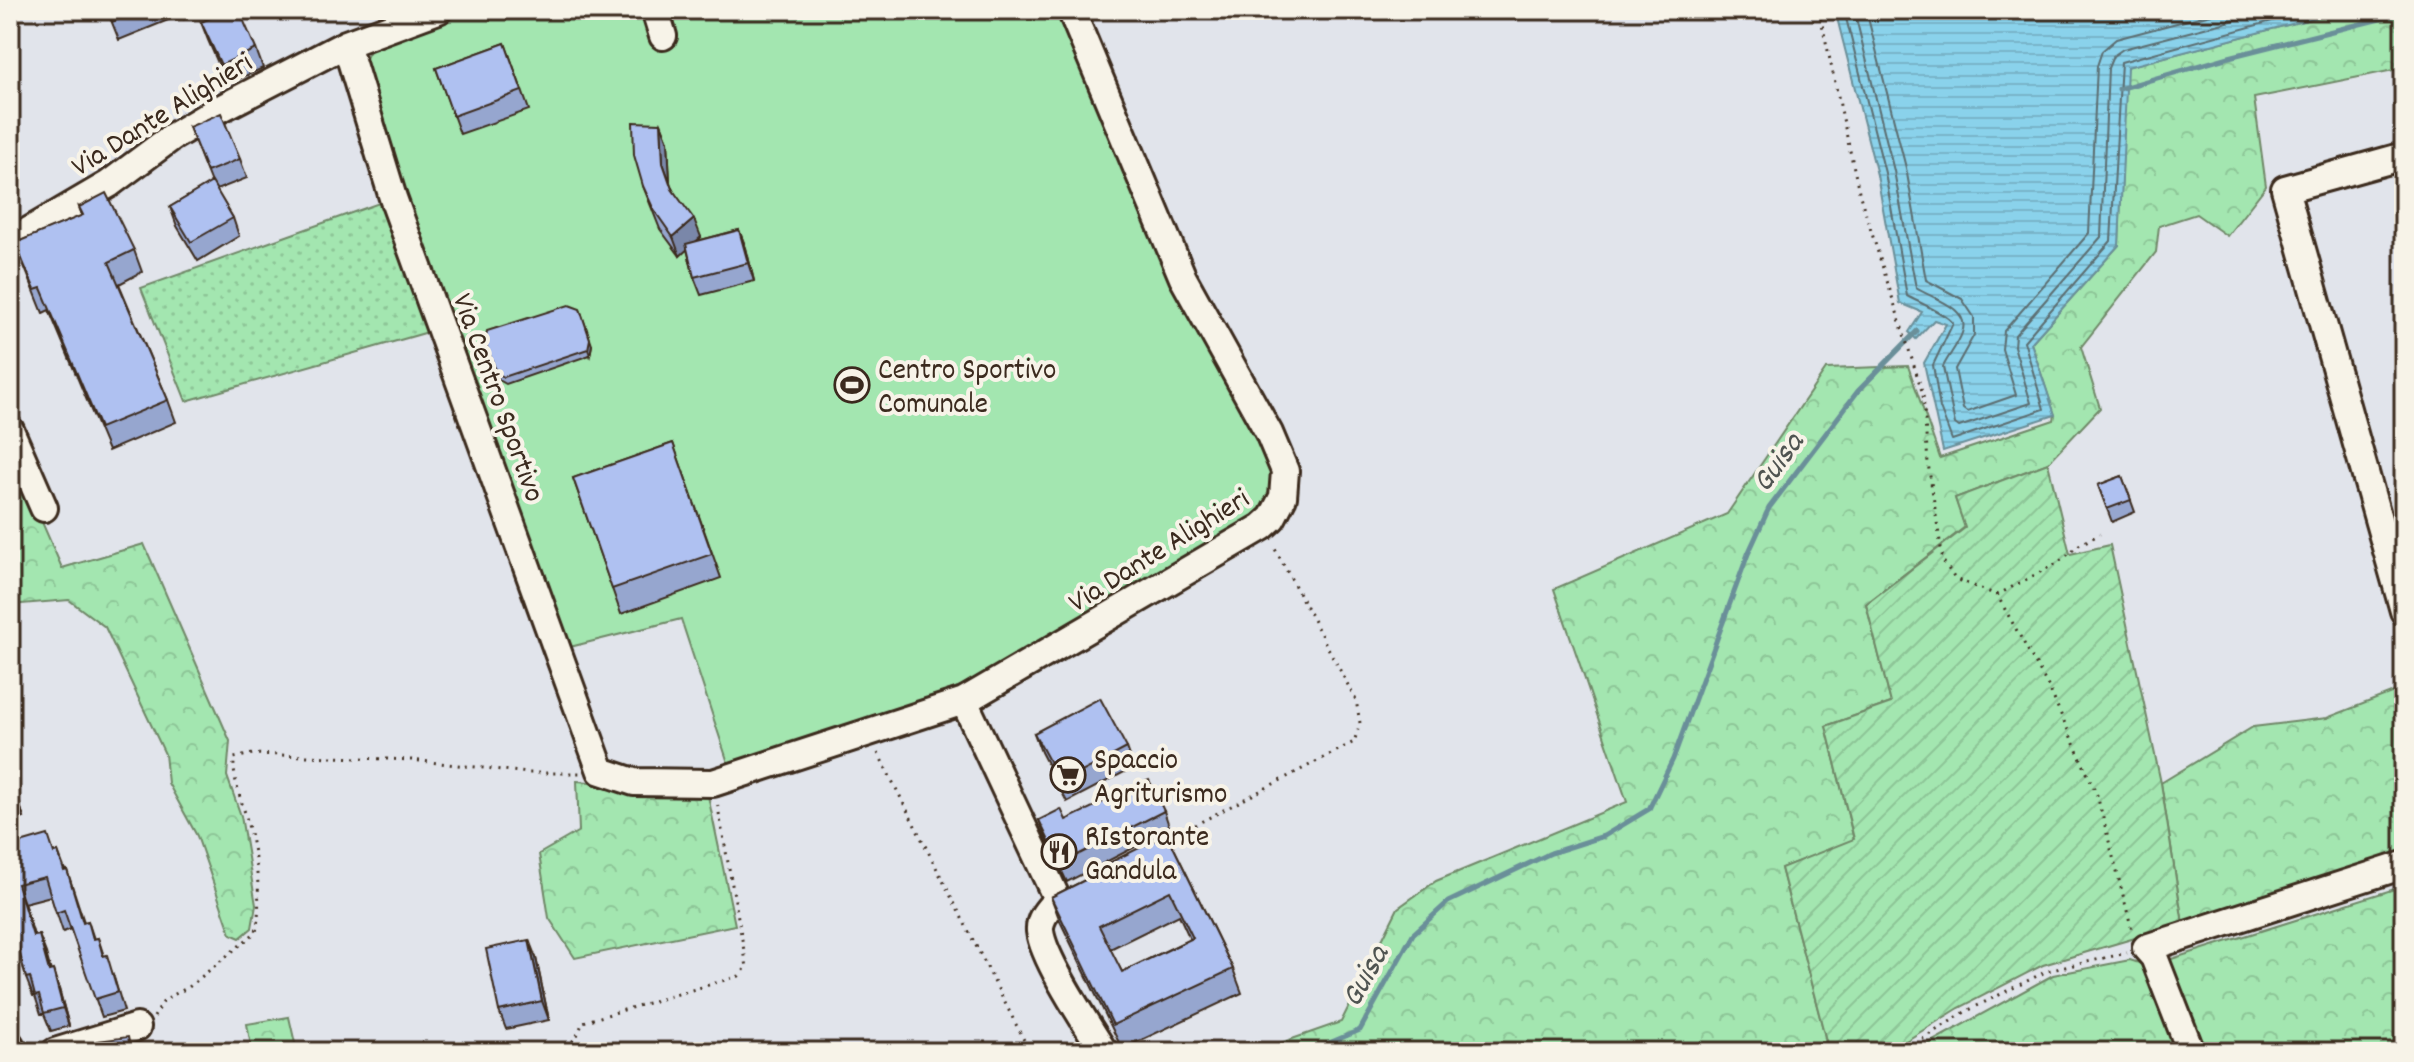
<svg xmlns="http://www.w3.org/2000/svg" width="2414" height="1062" font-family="Dekko,sans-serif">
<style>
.grass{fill:url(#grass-dots);stroke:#6f8867;stroke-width:2}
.forest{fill:url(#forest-crowns);stroke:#6f8867;stroke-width:2}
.garden{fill:url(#garden-furrows);stroke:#6f8867;stroke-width:2}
.pitch{fill:#a3e6b0;stroke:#6f8867;stroke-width:2}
.water{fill:url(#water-rules);stroke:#6a8f99;stroke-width:2}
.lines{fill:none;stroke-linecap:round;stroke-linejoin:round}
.shore{stroke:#5b6d70;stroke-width:2}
.stream{stroke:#6a8f99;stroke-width:5}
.minor-casing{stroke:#3b2a1e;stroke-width:32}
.path{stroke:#3b2a1e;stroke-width:3;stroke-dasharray:2 6;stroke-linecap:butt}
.minor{stroke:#f7f3e8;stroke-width:26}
.wall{fill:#96a6cf;stroke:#3b2a1e;stroke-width:2;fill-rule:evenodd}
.shaded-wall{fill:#7a87a9;stroke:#3b2a1e;stroke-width:2}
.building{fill:#afc1f1;stroke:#3b2a1e;stroke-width:2;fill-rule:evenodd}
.labels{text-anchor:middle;stroke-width:8;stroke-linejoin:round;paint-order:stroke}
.street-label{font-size:30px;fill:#3b2a1e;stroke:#f7f3e8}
.poi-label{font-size:30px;fill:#3b2a1e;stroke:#f7f3e8;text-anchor:start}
.water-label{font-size:32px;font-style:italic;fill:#4f5451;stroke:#f7f3e8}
</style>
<defs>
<pattern id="grass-dots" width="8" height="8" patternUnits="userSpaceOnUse" patternTransform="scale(2)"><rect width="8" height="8" fill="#a3e6b0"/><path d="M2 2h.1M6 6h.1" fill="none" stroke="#8dc597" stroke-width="1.8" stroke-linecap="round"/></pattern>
<pattern id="forest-crowns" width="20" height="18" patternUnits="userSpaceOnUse" patternTransform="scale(2)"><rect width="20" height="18" fill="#a3e6b0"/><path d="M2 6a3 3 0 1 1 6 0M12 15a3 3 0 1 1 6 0" fill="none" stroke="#8dc597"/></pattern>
<pattern id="garden-furrows" width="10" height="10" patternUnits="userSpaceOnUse" patternTransform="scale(2)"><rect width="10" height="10" fill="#a3e6b0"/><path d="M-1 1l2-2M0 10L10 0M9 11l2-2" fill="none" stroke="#8dc597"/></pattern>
<pattern id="water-rules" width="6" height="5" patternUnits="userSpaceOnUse" patternTransform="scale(2)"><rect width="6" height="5" fill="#8ad2eb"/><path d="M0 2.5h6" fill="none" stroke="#78b4c9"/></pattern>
</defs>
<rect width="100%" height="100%" fill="#e1e4eb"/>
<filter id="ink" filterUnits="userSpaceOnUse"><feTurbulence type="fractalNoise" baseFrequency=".0125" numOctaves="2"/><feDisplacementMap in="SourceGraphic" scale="16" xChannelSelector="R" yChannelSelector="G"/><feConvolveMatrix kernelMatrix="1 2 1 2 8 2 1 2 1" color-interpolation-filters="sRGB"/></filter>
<g filter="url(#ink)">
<path class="grass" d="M382 202 428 332 186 401 141 288Z"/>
<path class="forest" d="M2345 10H2404V68L2254 98 2266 186 2227 236 2196 214 2159 226 2156 252 2081 347 2100 408 2048 463 1955 498 1965 527 1866 604 1891 703 1826 726 1854 840 1781 868 1829 1052H1255L1341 1022 1398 908 1436 881 1627 802 1554 589 1727 514 1826 369 1908 366 1940 458 2054 420 2055 415 2031 343 2119 245 2126 67Z
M28 490 62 568 144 544 230 741 227 776 241 816 256 905 252 928 240 938 231 934 197 836 168 783 165 754 105 627 69 600 10 605V497Z
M2404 688V852L2183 924 2161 783 2253 727 2327 718Z
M577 781 707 791 735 925 575 958 549 918 539 854 579 831Z
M2404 886V1052H1913L2053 975 2130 960 2145 965 2165 961Z
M289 1017 297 1052H252L247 1024Z"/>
<path class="garden" d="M2048 463 2070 554 2110 545 2161 783 2183 924 2043 965 1959 1008 1888 1052H1829L1781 868 1854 839 1826 726 1891 703 1866 604 1965 528 1955 498Z"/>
<path class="pitch" d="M476 10H1064L1275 468 1274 497 1252 518 998 672 731 772 681 619 566 648 369 93C364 73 359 58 377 44Z"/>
<path class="water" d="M1835 10H2345L2127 67 2119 245 2031 343 2055 415 1943 451 1924 363 1946 324 1934 320 1916 339 1909 332 1922 312 1900 303 1877 175Z"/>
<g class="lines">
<path class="shore" d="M1844 10 1885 173 1907 296C1918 302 1947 314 1953 323L1933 365 1940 408 1952 440 2044 409 2024 341 2111 241 2121 62 2313 10
M1854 10 1894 171 1916 288C1931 298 1972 308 1962 333 1958 345 1948 356 1943 367L1955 424 1959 427 2031 403 2014 346 2015 335 2101 237 2108 68 2113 56 2123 49 2274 10
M1866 10 1906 168 1926 280 1962 299 1974 317V335L1955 369 1963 409 1967 412 2016 395 2002 349 2004 331 2089 233 2097 66 2102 51 2116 39 2226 10"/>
<path class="stream" d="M2119 89 2229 57 2404 13
M1308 1052 1360 1030 1413 934 1448 902 1551 853 1604 836 1649 809 1673 759 1748 554 1769 508 1858 391 1917 331"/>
<defs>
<path id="minor" d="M655 10 663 36
M346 44 393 198 601 771 634 782 713 783 964 701 1262 527 1272 518 1283 497 1285 471 1269 433 1183 278 1071 10
M2404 156 2285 189 2404 611
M10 242 109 184 172 137 214 112 346 44 438 10
M10 430 44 508
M964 701 1057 899C1049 909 1039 917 1040 931 1043 959 1088 1026 1104 1052
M10 1045 12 1052
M55 1052 137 1027
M2191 1052 2154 957 2146 948 2404 865"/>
</defs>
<use href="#minor" class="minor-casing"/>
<path class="path" d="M1819 10 1860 196 1923 394 1928 463 1943 561 1955 579 1997 595 2049 688 2097 795 2132 930
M1997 595 2059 562 2079 545 2100 534
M878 753 1030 1052
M1166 840 1354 742 1360 723 1356 700 1274 547
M154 1017 165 999 189 987 256 932C263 895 255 850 245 813 239 793 233 779 234 758L253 754 412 760 529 773H580
M560 1052 576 1038 583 1022 739 976 747 967 717 802
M1902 1052 1965 1012 2047 971 2127 953"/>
<use href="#minor" class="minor"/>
</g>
<path class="wall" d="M107 10H206L184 19 183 14 119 40Z
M201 22 256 49 263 68 227 84 208 40Z
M505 43 529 110 460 134 436 68Z
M661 123 668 141 670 182 673 190 701 237 697 241 739 230 746 248 754 281 701 295 694 277 687 249 680 256 660 229 643 186Z
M189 127 240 159 247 178 216 190 233 218 239 236 198 261 177 226 170 207 211 183Z
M79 207 134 250 142 272 119 284 168 400 176 422 108 451 49 310 43 313 15 243 82 216Z
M485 343 592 345 590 355 506 384 499 380Z
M673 443 721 578 621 614 573 478Z
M2122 476 2135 512 2112 522 2098 485Z
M1034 733 1127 748 1134 767 1067 802 1041 752Z
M10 774 24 818 10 822Z
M1164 811 1170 829 1067 882 1046 838 1039 820H1066Z
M1167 834 1233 969 1242 993 1122 1049 1060 921 1051 897 1099 873ZM1179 915 1190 939 1122 972 1110 949Z
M10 846 55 853 58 852 65 870H67L84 922 88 921 94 939 98 938 104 956 113 974 124 1011 102 1017 71 929 63 932 51 896 24 903 34 936 39 935 50 971 59 989 69 1026 51 1031 44 1014H41L35 996H33L26 978 17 941 11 943 10 940Z
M536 958 549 1020 506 1029 499 1011Z"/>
<path class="shaded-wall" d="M661 123 668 141 670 182 663 163Z
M694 219 701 237 680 256 673 237Z
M739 230 746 248 754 281 748 263Z
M580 309 592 345 590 355 588 349Z
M10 774 12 779 24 818 17 800Z
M17 884 24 903 40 955 33 936Z
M39 935 46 953 56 990 49 971Z
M529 940 536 958 549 1020 542 1001Z
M53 970 59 989 69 1026 63 1008Z"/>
<path class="building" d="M108 10H141L112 22Z
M227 10H239L256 49 221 65 201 22Z
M505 43 522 91 453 116 436 68Z
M221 113 240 159 207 172 189 127Z
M633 122 661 123 663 163 672 189 694 219 673 237 654 210 643 186 634 155Z
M212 182 233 218 191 242 170 207Z
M106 193 134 250 109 262 168 400 100 428 41 288 35 290 15 243 83 215 79 207Z
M739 230 748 263 694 277 686 244Z
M569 305 580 309 590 339 588 349 504 377 497 373 485 343 487 331Z
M673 443 712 554 612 589 573 478Z
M2122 476 2131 500 2107 509 2098 485Z
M1100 698 1127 748 1061 783 1034 733Z
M10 776 17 800 10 802Z
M1149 780 1164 811 1060 864 1039 820 1061 809 1066 820Z
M1167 834 1233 969 1113 1025 1051 897 1099 873 1097 869ZM1170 891 1193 938 1122 972 1099 926Z
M48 835 54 853 58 852 64 871 67 870 83 923 88 921 93 939 98 938 103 956 107 955 118 992 95 999 64 910 56 913 45 877 17 884 33 936 39 935 49 971 53 970 63 1008 44 1013 39 995 35 996 30 977 26 978 12 922 10 923V846Z
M529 940 542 1001 499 1011 486 949Z
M128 1037 131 1052H99L97 1041Z"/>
</g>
<defs>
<symbol id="stadium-ring" viewBox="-11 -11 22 22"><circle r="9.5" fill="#f7f3e8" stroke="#3b2a1e" stroke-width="1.5"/><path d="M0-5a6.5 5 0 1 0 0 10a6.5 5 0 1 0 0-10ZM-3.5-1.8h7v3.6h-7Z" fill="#3b2a1e"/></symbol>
<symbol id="supermarket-ring" viewBox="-11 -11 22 22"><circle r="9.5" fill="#f7f3e8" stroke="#3b2a1e" stroke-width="1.5"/><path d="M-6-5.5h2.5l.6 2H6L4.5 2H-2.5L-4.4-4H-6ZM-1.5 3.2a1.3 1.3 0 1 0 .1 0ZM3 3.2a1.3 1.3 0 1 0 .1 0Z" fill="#3b2a1e"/></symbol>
<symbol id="restaurant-ring" viewBox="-11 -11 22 22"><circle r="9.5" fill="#f7f3e8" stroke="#3b2a1e" stroke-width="1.5"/><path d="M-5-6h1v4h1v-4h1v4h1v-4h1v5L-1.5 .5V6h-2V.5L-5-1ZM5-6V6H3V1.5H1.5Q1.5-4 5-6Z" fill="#3b2a1e"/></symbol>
</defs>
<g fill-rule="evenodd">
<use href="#stadium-ring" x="832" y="365" width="40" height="40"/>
<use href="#supermarket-ring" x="1048" y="755" width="40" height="40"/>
<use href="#restaurant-ring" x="1039" y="832" width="40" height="40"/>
</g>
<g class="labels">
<g class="street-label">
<text transform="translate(161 113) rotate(-32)" y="10">Via Dante Alighieri</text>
<text transform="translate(500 397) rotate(70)" y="10">Via Centro Sportivo</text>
<text transform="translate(1158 549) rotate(-32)" y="10">Via Dante Alighieri</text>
</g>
<g class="poi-label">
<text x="878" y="378">Centro Sportivo<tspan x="878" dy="34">Comunale</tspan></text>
<text x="1094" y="768">Spaccio<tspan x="1094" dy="34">Agriturismo</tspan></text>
<text x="1085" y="845">RIstorante<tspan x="1085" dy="34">Gandula</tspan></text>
</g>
<g class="water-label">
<text transform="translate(1776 461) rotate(-54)" y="11">Guisa</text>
<text transform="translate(1363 975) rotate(-61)" y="11">Guisa</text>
</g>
</g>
<rect width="2414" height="1062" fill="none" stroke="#f7f3e8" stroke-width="40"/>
<rect x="20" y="20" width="2374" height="1022" fill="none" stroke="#3b2a1e" stroke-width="3" filter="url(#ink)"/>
</svg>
